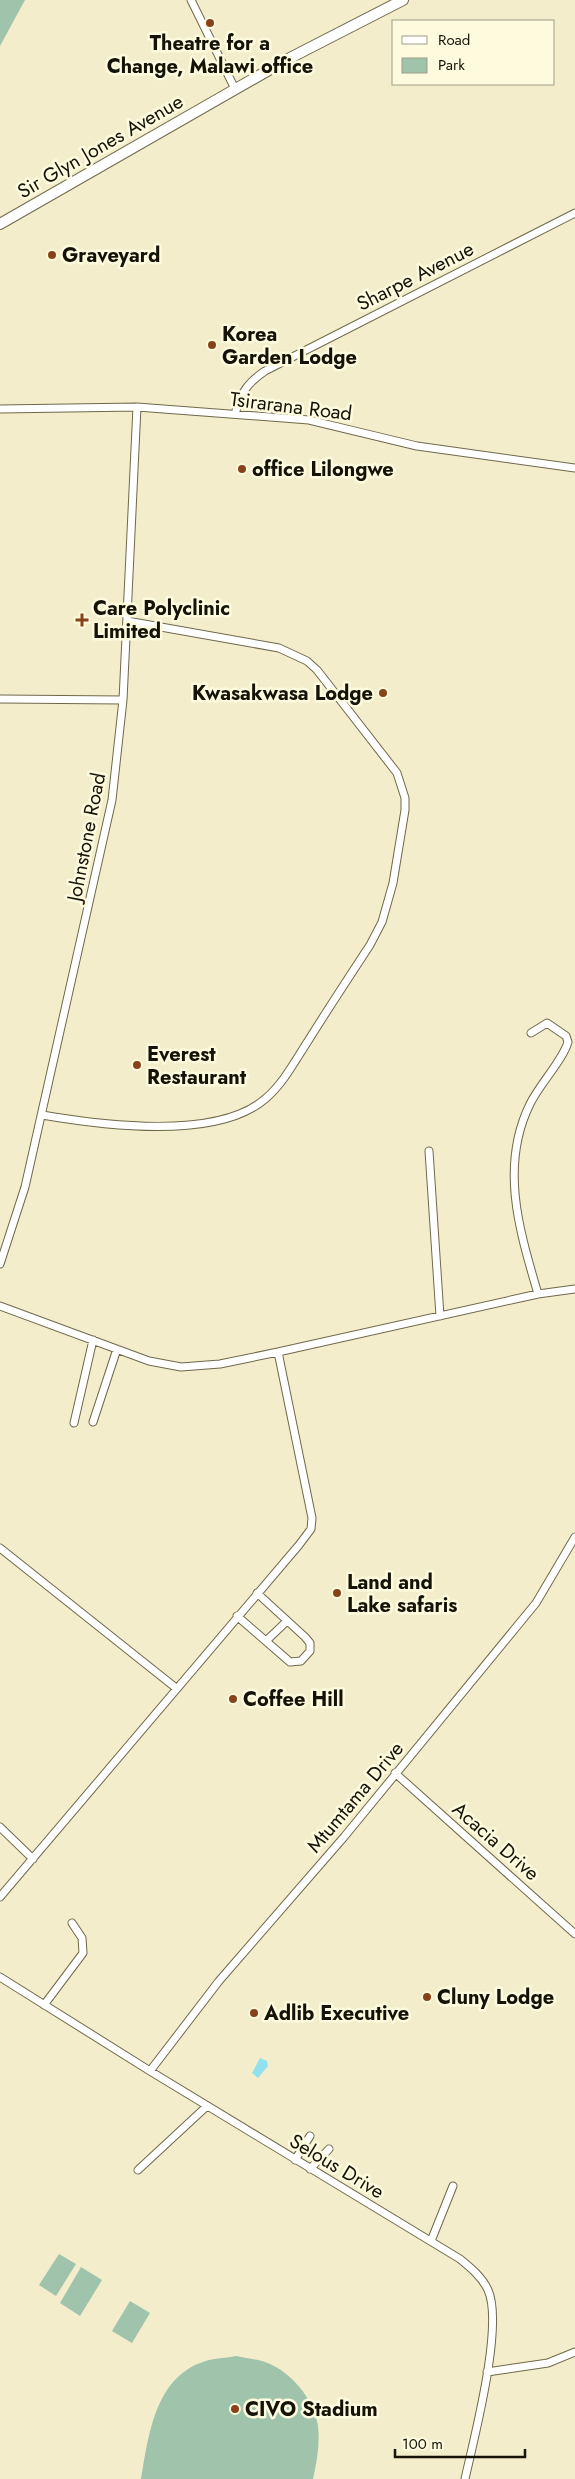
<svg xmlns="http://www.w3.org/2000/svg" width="575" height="2479" font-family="Jost,sans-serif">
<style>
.green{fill:#9fc4ab}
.water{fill:#92e1f0}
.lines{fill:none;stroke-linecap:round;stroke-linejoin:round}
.street-casing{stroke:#6e694b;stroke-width:9}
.secondary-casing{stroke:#6e694b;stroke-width:12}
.street{stroke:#fff;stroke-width:7}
.secondary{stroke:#fff;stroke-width:10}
.poi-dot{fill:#87421a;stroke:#fefade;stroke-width:2}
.labels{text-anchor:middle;stroke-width:5;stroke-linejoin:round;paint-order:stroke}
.poi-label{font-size:20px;font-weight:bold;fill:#151307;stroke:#fefade;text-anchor:start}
.street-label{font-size:20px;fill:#151307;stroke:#fefade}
</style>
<rect width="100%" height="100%" fill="#f3edcb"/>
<path class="green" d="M0 0H25L0 46Z
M59 2254 76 2264 56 2296 39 2285Z
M81 2267 102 2280 80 2316 60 2303Z
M130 2301 150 2313 132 2343 112 2331Z
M236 2356C245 2358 254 2359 262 2361 289 2369 314 2398 318 2426 320 2444 317 2461 313 2479H141C149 2434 155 2374 209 2360 218 2358 227 2358 236 2356Z"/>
<path class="water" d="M260 2058 267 2061 268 2066 258 2078 252 2073Z"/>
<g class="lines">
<defs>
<path id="street" d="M191 0 235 89
M0 409 137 407 309 420 417 446 575 468
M235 414C241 393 247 383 265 371L575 213
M0 699 123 700
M531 1033 547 1023 566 1036 568 1042C563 1060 539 1085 530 1104 499 1167 520 1232 538 1294
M42 1115C101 1125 216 1141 265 1099 283 1084 295 1061 308 1041 328 1009 349 977 370 945L382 922 393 883 405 810V798L397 773 317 670 307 661 279 648 127 621
M429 1151 440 1316
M0 1264 25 1187 112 800 123 700 137 407
M0 1306 149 1361 181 1367 220 1364 278 1352 538 1294 575 1289
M93 1422 117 1349
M74 1423 93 1340
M0 1548 176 1688
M237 1616 290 1662 301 1661 310 1651V1643L305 1637 257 1593
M266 1641 287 1621
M395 1773 575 1934
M0 1827 33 1859
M0 1897 299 1545 311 1529 312 1518 278 1352
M0 1977 150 2071 460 2259C471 2268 482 2277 488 2290 504 2325 474 2438 465 2479
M44 2005 83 1953 82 1938 72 1923
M150 2071 219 1981 344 1837 536 1603 575 1537
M295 2160 310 2136
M310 2169 329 2149
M138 2170 207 2106
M431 2241 453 2186
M487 2372 548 2363 575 2352"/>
<path id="secondary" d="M0 224 288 59 403 0"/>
</defs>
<use href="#street" class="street-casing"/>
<use href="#secondary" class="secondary-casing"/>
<use href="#street" class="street"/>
<use href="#secondary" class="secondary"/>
</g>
<g class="poi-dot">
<circle cx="210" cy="23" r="5"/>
<circle cx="52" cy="255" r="5"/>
<circle cx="212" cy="345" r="5"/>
<circle cx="242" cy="469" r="5"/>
<path d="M79.5 612.5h5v5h5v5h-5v5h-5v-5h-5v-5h5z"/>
<circle cx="383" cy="693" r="5"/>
<circle cx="137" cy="1065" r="5"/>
<circle cx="337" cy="1593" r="5"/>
<circle cx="233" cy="1699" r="5"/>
<circle cx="427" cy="1997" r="5"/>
<circle cx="254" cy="2013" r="5"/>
<circle cx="235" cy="2409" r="5"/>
</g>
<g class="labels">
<g class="poi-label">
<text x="210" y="50" text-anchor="middle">Theatre for a<tspan x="210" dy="23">Change, Malawi office</tspan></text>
<text x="62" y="262">Graveyard</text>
<text x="222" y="341">Korea<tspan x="222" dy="23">Garden Lodge</tspan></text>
<text x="252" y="476">office Lilongwe</text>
<text x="93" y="615">Care Polyclinic<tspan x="93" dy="23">Limited</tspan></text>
<text x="373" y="700" text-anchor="end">Kwasakwasa Lodge</text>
<text x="147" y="1061">Everest<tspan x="147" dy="23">Restaurant</tspan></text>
<text x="347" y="1589">Land and<tspan x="347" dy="23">Lake safaris</tspan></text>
<text x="243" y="1706">Coffee Hill</text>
<text x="437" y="2004">Cluny Lodge</text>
<text x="264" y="2020">Adlib Executive</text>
<text x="245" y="2416">CIVO Stadium</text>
</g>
<g class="street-label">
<text transform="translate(100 146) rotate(-30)" y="7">Sir Glyn Jones Avenue</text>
<text transform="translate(415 276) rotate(-27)" y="7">Sharpe Avenue</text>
<text transform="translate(291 406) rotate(7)" y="7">Tsirarana Road</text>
<text transform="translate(86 837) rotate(-79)" y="7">Johnstone Road</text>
<text transform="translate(355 1797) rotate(-50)" y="7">Mtumtama Drive</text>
<text transform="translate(496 1841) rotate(41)" y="7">Acacia Drive</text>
<text transform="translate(337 2166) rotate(31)" y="7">Selous Drive</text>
</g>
</g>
<rect x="392" y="20" width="162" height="65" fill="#fefade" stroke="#a19e88"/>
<rect x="402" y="36" width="25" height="8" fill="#ffffff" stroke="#a19e88"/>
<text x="438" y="45" font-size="15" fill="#151307">Road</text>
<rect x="402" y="58" width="25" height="15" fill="#9fc4ab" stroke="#a19e88"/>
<text x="438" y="70" font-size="15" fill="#151307">Park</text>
<path d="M395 2449v8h130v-8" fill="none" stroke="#151307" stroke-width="2.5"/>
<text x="402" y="2449" font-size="15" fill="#151307" stroke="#fefade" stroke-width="4" paint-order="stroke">100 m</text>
</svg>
